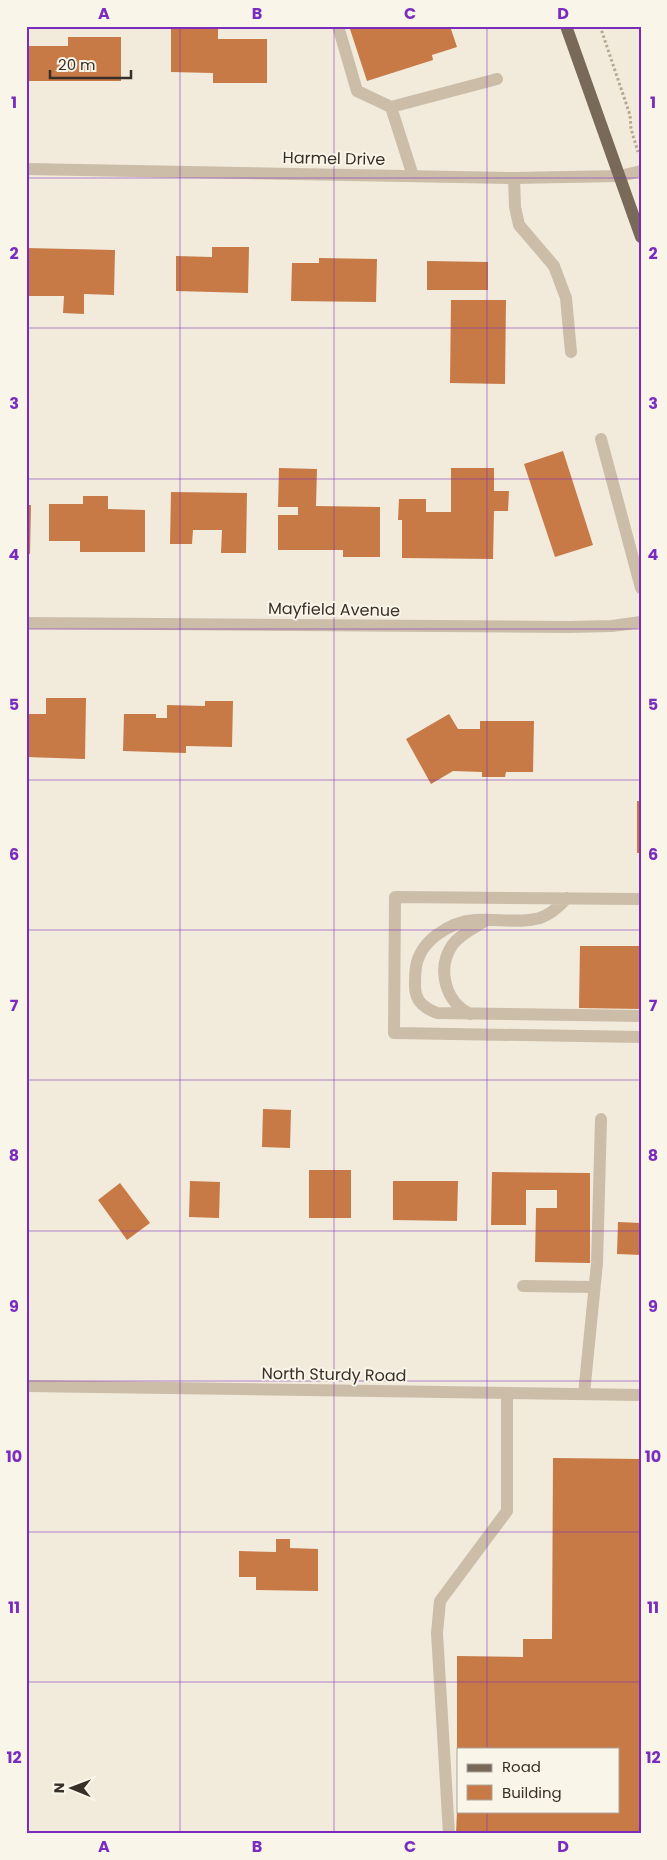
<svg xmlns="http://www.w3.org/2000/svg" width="667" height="1860" font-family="Poppins,sans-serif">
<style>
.building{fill:#c77946}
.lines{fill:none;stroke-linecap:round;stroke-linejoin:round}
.path{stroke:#b6a792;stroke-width:3;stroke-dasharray:2.5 2.5;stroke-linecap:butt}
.service{stroke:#cbbda8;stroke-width:12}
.minor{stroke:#cbbda8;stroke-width:12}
.tertiary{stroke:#cbbda8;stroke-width:12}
.primary{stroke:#796959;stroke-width:12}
.grid{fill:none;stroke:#7b2cbf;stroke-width:1;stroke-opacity:0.55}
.labels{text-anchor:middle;stroke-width:4;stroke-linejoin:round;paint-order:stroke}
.street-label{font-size:16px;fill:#372f28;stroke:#faf5e9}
.neatline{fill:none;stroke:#7b2cbf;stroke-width:2}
.grid-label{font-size:16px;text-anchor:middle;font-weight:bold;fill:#7b2cbf}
</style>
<rect width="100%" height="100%" fill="#f2ebdc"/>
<path class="building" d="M171 26H218V39H267V83H213V73L171 72Z
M349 26H450L457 47 432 55 433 60 367 81Z
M68 37H121V81H28V46H68Z
M212 247H249L248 293 176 291V256L212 257Z
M26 248 115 250 114 295 84 294V314L63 313 64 296H26Z
M319 258 377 259 376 302 291 301 292 263H319Z
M427 261 488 262V290H427Z
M451 300H506L505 384 450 383Z
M563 451 593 545 555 557 524 464Z
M279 468 317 469 316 506 380 507V557H343V550H278V515H298V507H278Z
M451 468H494V491H509L508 511H494L493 559 402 558V520H398L399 499H426V512H451Z
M171 492 247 493 246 553H221L222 530H193L192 544H170Z
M83 496H108V509L145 510V552H80V541H49V504H83Z
M26 505H31L30 554H26Z
M46 698H86L85 759 26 757V714H46Z
M205 701H233L232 747 186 746V753L123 751 124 714H156V718H167V705L205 706Z
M449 714 458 729H480V721H534L533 772H506L505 777H482V772L453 771 431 784 406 739Z
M637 801H641V853H637Z
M580 946H641V1009L579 1008Z
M263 1109 291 1110 290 1148 262 1147Z
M309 1170H351V1218H309Z
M492 1172 590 1173V1263L535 1262 536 1208H557V1190H526V1225H491Z
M190 1181 220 1182 219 1218 189 1217Z
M393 1181H458L457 1221 393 1220Z
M120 1183 150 1223 127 1240 98 1200Z
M618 1222 641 1223V1255L617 1254Z
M553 1458 641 1459V1834H456L457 1811H618V1749H457V1656L523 1657V1639H552Z
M276 1539H290V1548L318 1549V1591L256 1590V1577H239V1551L276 1552Z"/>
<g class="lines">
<path class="path" d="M600 26 630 115 631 129 638 152"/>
<path class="service" d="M338 26 357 91 391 107 413 176
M391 107 497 79
M514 178 515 207 519 225 554 266 566 298 571 352
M601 439 641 588
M567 898C559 907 551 914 540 918 519 924 496 918 475 920 449 922 420 941 416 967 415 973 415 980 415 986 415 1001 424 1008 437 1013L641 1016
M641 899 395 897 394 1033 641 1037
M470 1014C445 1002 436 968 453 944 462 933 474 928 485 921
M523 1286 594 1287
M584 1394 597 1263 601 1119
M449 1834 437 1633 440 1601 507 1511V1393"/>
<path class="minor" d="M26 169 514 178 620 176 641 171
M26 623 568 627 612 626 641 622"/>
<path class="tertiary" d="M26 1386 641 1395"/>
<path class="primary" d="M566 26 641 237"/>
</g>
<path class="grid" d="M180 26V1834M334 26V1834M487 26V1749M26 178H641M26 328H641M26 479H641M26 629H641M26 780H641M26 930H641M26 1080H641M26 1231H641M26 1381H641M26 1532H641M26 1682H641M487 1811V1834"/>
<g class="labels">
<g class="street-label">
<text transform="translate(334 158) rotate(1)" y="6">Harmel Drive</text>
<text transform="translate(334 609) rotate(1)" y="6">Mayfield Avenue</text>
<text transform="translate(334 1374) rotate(1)" y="6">North Sturdy Road</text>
</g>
</g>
<rect width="667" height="1860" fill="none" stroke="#faf5e9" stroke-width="55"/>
<rect x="457" y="1748" width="162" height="65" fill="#faf5e9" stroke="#aca69c"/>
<rect x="467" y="1764" width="25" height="8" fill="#796959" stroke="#aca69c"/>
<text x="502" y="1772" font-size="15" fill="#372f28">Road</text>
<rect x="467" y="1785" width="25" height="15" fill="#c77946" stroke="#aca69c"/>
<text x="502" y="1798" font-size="15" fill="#372f28">Building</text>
<g transform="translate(72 1788) rotate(271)" stroke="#faf5e9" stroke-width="4" paint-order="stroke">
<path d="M0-4L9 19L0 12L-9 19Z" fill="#372f28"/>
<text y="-8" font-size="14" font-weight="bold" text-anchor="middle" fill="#372f28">N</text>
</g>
<path d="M50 70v8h81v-8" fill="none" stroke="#372f28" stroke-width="2.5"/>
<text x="58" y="70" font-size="15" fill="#372f28" stroke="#faf5e9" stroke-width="4" paint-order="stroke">20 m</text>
<rect x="28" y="28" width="612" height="1804" class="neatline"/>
<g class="grid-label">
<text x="104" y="19">A</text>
<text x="257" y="19">B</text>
<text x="410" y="19">C</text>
<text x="563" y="19">D</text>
<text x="14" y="108">1</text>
<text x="653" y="108">1</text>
<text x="14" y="259">2</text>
<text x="653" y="259">2</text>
<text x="14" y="409">3</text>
<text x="653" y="409">3</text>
<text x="14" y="560">4</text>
<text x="653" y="560">4</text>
<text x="14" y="710">5</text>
<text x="653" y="710">5</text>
<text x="14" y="860">6</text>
<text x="653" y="860">6</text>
<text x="14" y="1011">7</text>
<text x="653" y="1011">7</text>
<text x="14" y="1161">8</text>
<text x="653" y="1161">8</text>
<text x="14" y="1312">9</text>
<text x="653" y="1312">9</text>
<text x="14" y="1462">10</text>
<text x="653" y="1462">10</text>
<text x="14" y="1613">11</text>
<text x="653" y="1613">11</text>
<text x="14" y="1763">12</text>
<text x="653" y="1763">12</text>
<text x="104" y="1852">A</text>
<text x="257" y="1852">B</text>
<text x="410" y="1852">C</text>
<text x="563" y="1852">D</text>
</g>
</svg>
